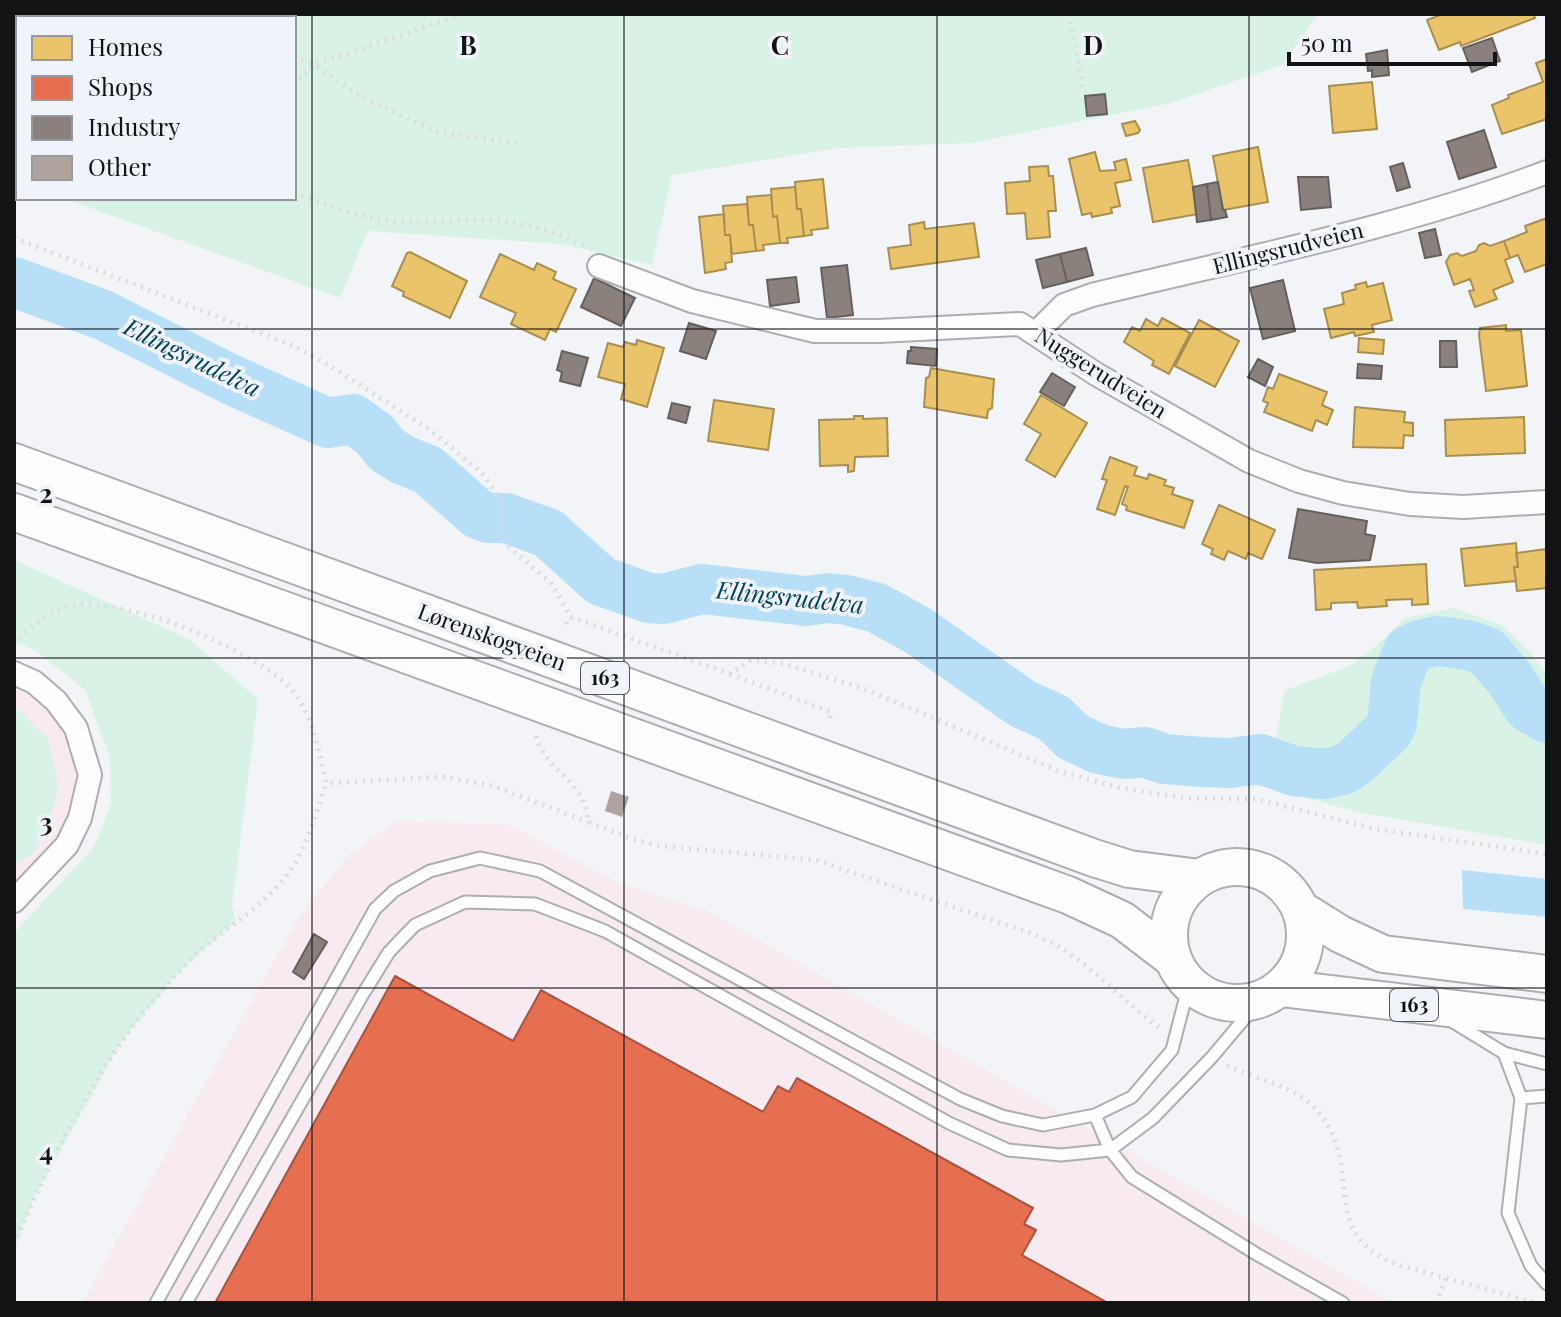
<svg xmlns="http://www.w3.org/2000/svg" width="1561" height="1317" font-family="'Playfair Display',serif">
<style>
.industrial{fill:#f7eaf0}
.green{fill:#d8f3e5}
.water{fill:#b7e0f8}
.homes{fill:#e9c46a;stroke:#a88f50;stroke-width:2}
.shops{fill:#e76f51;stroke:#a7533f;stroke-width:2}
.industry{fill:#8a817c;stroke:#66605d;stroke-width:2}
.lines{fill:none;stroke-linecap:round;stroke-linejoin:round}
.river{stroke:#b7e0f8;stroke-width:50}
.building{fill:#aea49d}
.service-casing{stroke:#adaeb1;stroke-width:15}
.minor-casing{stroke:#adaeb1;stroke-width:26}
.trunk-casing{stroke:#adaeb1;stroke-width:40}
.path{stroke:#dbdbdd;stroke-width:5;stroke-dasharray:2 6;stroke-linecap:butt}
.service{stroke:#fdfdfe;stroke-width:11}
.minor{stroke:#fdfdfe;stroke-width:22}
.trunk{stroke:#fdfdfe;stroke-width:36}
.grid{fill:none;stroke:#121315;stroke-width:2;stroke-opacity:0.55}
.labels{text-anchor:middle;stroke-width:8;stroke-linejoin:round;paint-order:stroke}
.shield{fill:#f0f3f9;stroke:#555659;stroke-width:2}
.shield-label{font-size:20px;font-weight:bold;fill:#121315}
.street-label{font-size:22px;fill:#121315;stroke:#f0f3f9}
.water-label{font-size:24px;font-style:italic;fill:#01425d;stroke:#f0f3f9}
.grid-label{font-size:26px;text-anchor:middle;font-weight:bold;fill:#121315;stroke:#f0f3f9;stroke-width:8;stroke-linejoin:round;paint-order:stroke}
</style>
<rect width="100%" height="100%" fill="#f2f4f7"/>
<path class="industrial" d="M14 681 25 686 68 732 77 786 62 829 40 867 14 892Z
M397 821 510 825 615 881 706 910 1394 1303H82L298 918 347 856Z"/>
<path class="green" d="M14 14H1319L1282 65 1167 104 971 143 840 148 672 175 652 265 561 244 368 231 340 298 63 198H294V18H18V182L14 180Z
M14 560 189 639 258 699 232 906 236 921 180 971 121 1042 33 1200 14 1249V933L94 847 111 804 110 759 86 691 35 650 14 642Z
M1454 608 1502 625 1531 653 1547 675V845L1357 812 1268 787 1284 691 1351 665 1377 645 1405 618Z
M14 706 48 739 59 789 45 831 32 855 17 863 14 862Z"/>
<path class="water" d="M1462 870 1547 879V917L1463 909Z"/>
<path class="homes" d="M1443 14H1533L1535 18 1461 46 1460 42 1439 50 1427 20Z
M1547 59V119L1502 134 1492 105 1509 98 1508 95 1543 82 1536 63Z
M1372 82 1377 129 1333 133 1329 86Z
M1135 121 1140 130 1138 133 1126 136 1122 124Z
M1258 147 1268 202 1223 210 1213 156Z
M1095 152 1100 171 1116 170 1114 162 1126 159 1131 180 1115 183 1120 206 1111 208 1112 213 1092 217 1091 213 1082 215 1069 159Z
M1188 160 1198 214 1153 222 1143 168Z
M1048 166 1049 176H1053L1056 211H1048L1050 237 1027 239 1025 213 1007 214 1005 183 1030 181 1029 167Z
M823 179 828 228 811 230 812 235 804 236 801 209H797L795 182Z
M795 187 797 209H801L804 236 787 238 788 243H780L777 216 773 217 771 189Z
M771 195 773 217 777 216 780 243 763 245 764 250 756 251 753 225H749L747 197Z
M747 204 749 225H753L756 251 732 254 730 235H725L723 206Z
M724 214 725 235H730L732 262 725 263 726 269 705 273 699 217Z
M1547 218V264L1525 272 1518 255 1510 258 1504 241 1527 232 1525 226Z
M924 222 925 229 974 223 979 257 891 269 888 248 911 245 909 225Z
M1504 241 1510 258 1505 260 1513 282 1493 290 1497 299 1475 307 1469 291 1474 290 1470 279 1454 285 1446 262 1450 255 1457 253 1462 256 1476 251 1479 245 1484 243 1490 246Z
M410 252 467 281 450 318 403 296 404 292 392 286 407 253Z
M500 254 534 270 537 263 556 272 553 279 576 289 556 332 550 329 545 340 511 324 516 313 480 297Z
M1366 282 1367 287 1383 283 1392 320 1372 325 1374 332 1355 336 1354 332 1331 338 1324 309 1344 304 1342 293 1356 289 1355 285Z
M1162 318 1190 333 1169 374 1152 365 1154 361 1124 342 1132 327 1140 331 1146 319 1158 326Z
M1199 320 1239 341 1215 387 1175 366Z
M1506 325V331L1521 330 1527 386 1486 391 1479 335 1480 328Z
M1359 338 1384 340 1383 354 1358 352Z
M637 340 664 348 647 407 621 399 625 384 598 377 608 343 623 347 625 342 636 345Z
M931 368 994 379 992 408 988 410 987 418 924 407 926 378 929 377Z
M1279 374 1327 392 1322 405 1333 410 1327 425 1316 420 1312 431 1264 412 1268 403 1263 401 1268 387 1273 389Z
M1041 395 1087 423 1055 477 1026 460 1041 434 1024 424Z
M714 400 774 409 768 450 708 441Z
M1355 407 1405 412 1404 422 1413 423V436L1404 435 1403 448 1353 447Z
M854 416H863V419L887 418 888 456 855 457 854 471 848 472V465L820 466 819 420 854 419Z
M1524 417 1525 453 1446 456 1445 420Z
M1110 457 1137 467 1134 475 1147 479 1149 474 1166 480 1164 485 1174 488 1172 494 1193 501 1184 528 1126 510 1127 506 1122 504 1128 487 1125 486 1115 515 1097 509 1107 480 1102 479Z
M1219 505 1275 530 1262 559 1248 553 1246 559 1228 551 1224 560 1211 554 1213 549 1202 544Z
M1516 543 1518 567H1514L1516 581 1465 586 1461 549Z
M1547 549V588L1517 591 1514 567H1518L1516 553Z
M1426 564 1428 604 1412 605V599L1386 600 1387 606 1358 608 1357 602 1331 603V609L1316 610 1314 570Z"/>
<path class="shops" d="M395 976 513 1041 541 990 763 1112 778 1086 789 1092 797 1078 1033 1208 1024 1224 1036 1230 1022 1255 1108 1303H215Z"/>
<path class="industry" d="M1492 38 1500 61 1472 72 1463 48Z
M1387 50 1389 75 1372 77V70L1368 71 1366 54Z
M1105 94 1107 114 1087 116 1085 96Z
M1484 130 1496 167 1459 179 1447 142Z
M1403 163 1410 187 1397 191 1390 167Z
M1298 177H1328L1331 207 1301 210Z
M1218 182 1223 210H1225L1227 217 1211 220 1207 184Z
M1207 184 1211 220 1197 222 1193 187Z
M1435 229 1441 255 1425 258 1419 233Z
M1086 248 1093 275 1067 282 1060 254Z
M1060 254 1067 282 1043 288 1036 260Z
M847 265 853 315 827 318 821 268Z
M796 277 799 302 770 306 767 280Z
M594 278 635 298 621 326 581 307Z
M1283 280 1295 331 1263 339 1250 288Z
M689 323 716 331 706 359 680 351Z
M1440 341H1456L1457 367H1440Z
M911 347 937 349 936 366 907 363 908 351H911Z
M562 351 588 358 580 386 560 381 562 372 557 370Z
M1258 359 1273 367 1265 386 1248 377Z
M1358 364 1382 366 1381 379 1357 378Z
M1052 373 1075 387 1064 406 1040 392Z
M672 403 690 407 686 423 668 418Z
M1298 509 1367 521 1365 534 1375 536 1370 560 1317 563 1289 558Z
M314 934 327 942 304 979 293 972Z"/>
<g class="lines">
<path class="river" d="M14 282 103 315 232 380 328 423 353 419 374 434 387 450 403 460 428 470 478 514 487 518H506L548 533 601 581 649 598 663 599 702 589 806 601 828 598 847 600 877 608 917 630 1023 704 1054 718 1073 737 1099 749 1124 754 1145 752 1164 759 1202 762 1230 763 1260 759 1294 771 1324 774 1343 770 1355 762 1388 731 1392 723 1396 682 1408 651 1419 645 1438 641 1467 645 1486 651 1510 679 1528 707 1547 718"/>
</g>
<path class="building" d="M611 791 629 797 622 817 605 811Z"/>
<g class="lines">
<defs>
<path id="service" d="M1450 1020 1504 1053 1521 1098 1508 1213 1531 1266 1547 1284
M1504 1053 1547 1064
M1521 1098 1547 1096
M1095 1115 1110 1150 1132 1177 1258 1255 1343 1303
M156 1303 375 909 394 891 430 871 480 858 540 871 960 1099 1002 1116 1043 1125 1095 1115 1132 1097 1172 1050 1189 984
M186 1303 363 994 389 952 415 925 465 902 535 904 605 931 949 1123 1008 1150 1061 1155 1110 1150 1153 1118 1212 1057 1260 1000"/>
<path id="minor" d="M599 266 692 301 815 331H879L1020 324 1096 374 1249 461 1299 481 1343 493 1410 504 1463 507 1547 502
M1036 333 1064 305 1092 295C1244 258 1400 228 1547 172
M14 673 34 682 56 701 76 728 90 775 80 818 67 845 14 901"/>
<path id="trunk" d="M14 462 1094 858 1129 869 1200 878
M14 512 1068 895 1122 920 1173 959
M1169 935a68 68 0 1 1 136 0a68 68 0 1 1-136 0Z
M1300 909 1340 934 1383 954 1547 974
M1281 988 1547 1020"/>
</defs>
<use href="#service" class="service-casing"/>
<use href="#minor" class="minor-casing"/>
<use href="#trunk" class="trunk-casing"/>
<path class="path" d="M1069 14 1083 87
M265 18 267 14
M294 58 314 65 462 14
M14 76H18
M294 85 314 65 358 95 437 132 517 143
M14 109 18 110
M294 193C331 208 372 221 412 223 430 224 449 221 467 220 510 219 548 227 585 246
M14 238 294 346 332 367 430 430 481 472 500 498 502 535 508 546 551 583 571 617 730 674 751 660 786 664 867 690 1061 772 1125 789 1186 798 1255 799 1376 829 1547 854
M566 624 571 617
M14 644C29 629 43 615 63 608 114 590 252 649 289 687 312 711 319 751 326 783L443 777 494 786 588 822
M730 674 831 712 830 718
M536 736C545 772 586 779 588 822L632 839 661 846 816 860 1033 934C1045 940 1057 945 1067 952 1100 974 1128 1005 1160 1028
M1227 1066C1259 1080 1298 1086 1320 1114 1365 1169 1315 1237 1402 1266L1537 1303
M14 1244C51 1160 90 1078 148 1007 165 987 183 966 202 949 232 923 270 902 292 868 308 843 317 812 326 783
M1436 1303 1446 1278"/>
<use href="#service" class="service"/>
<use href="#minor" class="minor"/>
<use href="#trunk" class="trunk"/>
</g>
<path class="grid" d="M312 14V1303M624 14V1303M937 14V1303M1249 14V1303M14 329H1547M14 658H1547M14 988H1547"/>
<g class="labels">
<g class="shield">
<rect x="581" y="662" width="48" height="32" rx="6"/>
<rect x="1390" y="989" width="48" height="32" rx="6"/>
</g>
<g class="shield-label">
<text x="605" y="685">163</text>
<text x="1414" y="1012">163</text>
</g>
<g class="street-label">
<text transform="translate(1288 248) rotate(-14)" y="8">Ellingsrudveien</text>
<text transform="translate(1101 373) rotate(32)" y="8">Nuggerudveien</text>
<text transform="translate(492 637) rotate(20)" y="8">Lørenskogveien</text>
</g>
<g class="water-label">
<text transform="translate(192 358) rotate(26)" y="8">Ellingsrudelva</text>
<text transform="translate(790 598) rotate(6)" y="8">Ellingsrudelva</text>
</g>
</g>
<g class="grid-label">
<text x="468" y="55">B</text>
<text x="780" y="55">C</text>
<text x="1093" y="55">D</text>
<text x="46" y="503">2</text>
<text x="46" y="832">3</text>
<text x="46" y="1161">4</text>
</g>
<rect width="1561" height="1317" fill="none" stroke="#121315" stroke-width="32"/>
<rect x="16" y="16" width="280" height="184" fill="#f0f3f9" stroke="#97999e" stroke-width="2"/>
<rect x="32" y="36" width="40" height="24" fill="#e9c46a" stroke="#97999e" stroke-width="2"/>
<text x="88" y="56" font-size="24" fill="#121315">Homes</text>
<rect x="32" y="76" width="40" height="24" fill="#e76f51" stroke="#97999e" stroke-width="2"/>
<text x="88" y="96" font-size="24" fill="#121315">Shops</text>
<rect x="32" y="116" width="40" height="24" fill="#8a817c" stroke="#97999e" stroke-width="2"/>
<text x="88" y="136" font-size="24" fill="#121315">Industry</text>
<rect x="32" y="156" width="40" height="24" fill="#aea49d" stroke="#97999e" stroke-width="2"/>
<text x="88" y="176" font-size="24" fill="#121315">Other</text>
<path d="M1289 52v12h206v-12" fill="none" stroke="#121315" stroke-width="4"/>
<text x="1301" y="52" font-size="24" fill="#121315" stroke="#f0f3f9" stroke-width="6" paint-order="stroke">50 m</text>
</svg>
